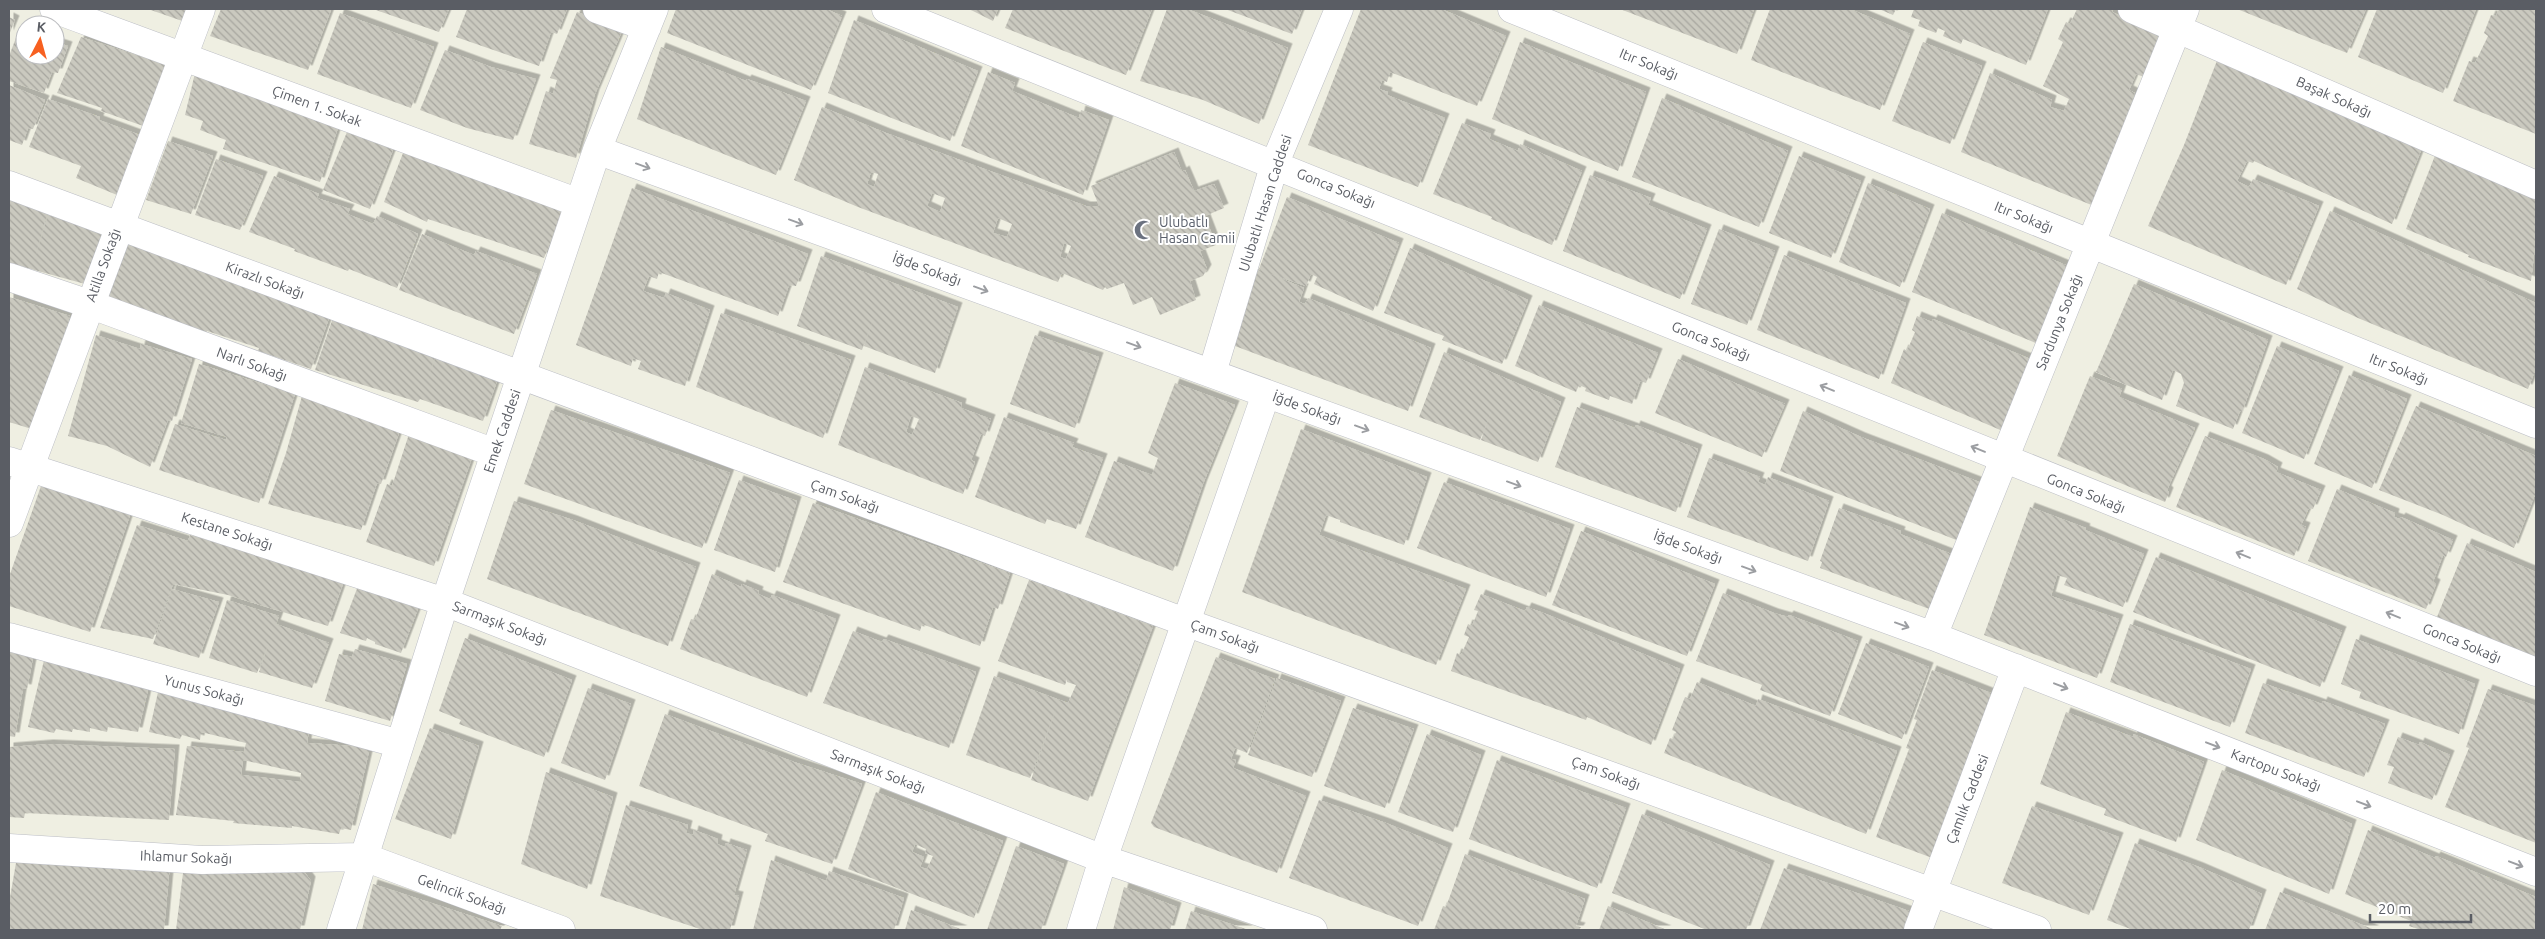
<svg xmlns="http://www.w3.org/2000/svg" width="2545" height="939" font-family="Ubuntu,sans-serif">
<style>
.building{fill:url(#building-back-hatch);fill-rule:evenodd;filter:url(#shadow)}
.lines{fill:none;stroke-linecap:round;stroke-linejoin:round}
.minor-casing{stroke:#bcbec5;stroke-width:29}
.minor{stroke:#fff;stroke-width:28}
.oneway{stroke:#9c9ea2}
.labels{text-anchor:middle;stroke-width:4;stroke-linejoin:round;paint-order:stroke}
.street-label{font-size:14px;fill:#5a5d64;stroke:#fff}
.worship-label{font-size:14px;fill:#5b616d;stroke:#fff;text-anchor:start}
</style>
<defs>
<pattern id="building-back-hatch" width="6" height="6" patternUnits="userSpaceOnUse" patternTransform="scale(1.25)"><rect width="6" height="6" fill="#cac9bf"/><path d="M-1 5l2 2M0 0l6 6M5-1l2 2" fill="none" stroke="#a7a69f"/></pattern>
<filter id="shadow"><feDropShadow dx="4.5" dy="-4.5" stdDeviation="0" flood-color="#0004"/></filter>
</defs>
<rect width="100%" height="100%" fill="#efefe2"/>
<path class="building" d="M148 9H194L188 23Z
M221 9H326L331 10 308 70 210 36Z
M373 9H449L439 32Z
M467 9H567L557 34 551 32 539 66 456 37Z
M676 9H826L842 16 811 90 667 33Z
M969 9H998L993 21Z
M1013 9H1152L1126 75 1005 28Z
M1167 9H1187L1288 48 1259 124 1203 100 1140 81Z
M1225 9H1302L1292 34Z
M1361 9H1441L1506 36 1477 106 1390 72 1387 82 1382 80 1379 89 1388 92 1387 95 1445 118 1418 187 1308 145Z
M1620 9H1754L1737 54Z
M1770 9H1850L1910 34 1880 110 1751 60Z
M1879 9H1896L1893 15Z
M1914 9H2048L2026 65 1963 39 1961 44 1943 36 1945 31 1938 28 1936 33 1918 26 1920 20 1911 17Z
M2077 9H2113L2112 12 2162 35 2144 77 2136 74 2129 90 2135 93 2094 206 1961 152 1990 73 2052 100 2050 107 2064 111 2069 99 2043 86 2063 42 2058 39 2066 22 2070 24Z
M2237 9H2366L2347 53Z
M2377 9H2476L2443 93 2358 57Z
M2499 9H2536V134L2453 101 2469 61 2475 63 2488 36 2484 33 2491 15 2496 16Z
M577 12 623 29 595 94 576 158 529 144 546 91 553 94 557 80 550 78Z
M340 13 434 47 411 108 317 74Z
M9 17 15 20 9 35Z
M854 20 978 71 950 141 828 93Z
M19 30 25 32V55H55V42L68 46 58 73 52 72 44 93 9 81V56Z
M81 37 170 66 146 127 101 111 102 108 57 93Z
M1520 42 1646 92 1618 171 1492 119Z
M1923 42 1982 66 1950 144 1892 121Z
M661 47 746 81 747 79 806 101 776 175 637 119Z
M445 50 491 67 536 79 513 140 467 128 420 110Z
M2220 53 2424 143 2392 224 2254 161 2253 163 2247 161 2237 181 2249 187 2253 179 2319 206 2286 285 2148 226 2184 145Z
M988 72 1015 83 1012 91 1079 118 1081 110 1109 120 1083 195 961 146Z
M195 73 339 125 320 182 223 149 226 140 200 130 203 121 185 115Z
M9 85 45 100 33 129 28 128 22 145 9 140Z
M1662 98 1788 151 1759 227 1632 177Z
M48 99 100 117 99 120 140 135 117 195 76 178 81 166 29 147Z
M822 107 886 133 1086 206H1099L1091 186 1174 152 1182 172 1185 170 1194 191 1214 184 1224 208 1205 216 1216 245 1200 251 1207 269 1203 276 1190 281 1196 300 1160 315 1152 297 1133 305 1124 283 1107 289 1105 287 1103 290 1062 273 1058 282 858 207 794 180ZM871 172 878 174 874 187 867 184ZM932 193 945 198 940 212 927 206ZM998 218 1012 224 1007 237 993 233ZM1064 243 1071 246 1066 259 1060 257Z
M1462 123 1491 134 1489 139 1518 151 1520 144 1582 171 1552 245 1491 219 1492 217 1433 194Z
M347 132 393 150 370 209 323 190Z
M168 141 213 156 191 214 146 200Z
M405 148 565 205 544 258 428 219 427 222 384 202Z
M2438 148 2536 193V238L2531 281 2468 257 2469 255 2406 229Z
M1799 156 1861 181 1831 258 1769 233Z
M216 159 263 176 240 230 195 215Z
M1590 175 1651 198 1648 205 1707 229 1680 299 1563 251Z
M274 176 319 194 317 198 350 209 347 214 373 224 377 216 418 234 397 288 349 269 348 271 294 251 295 249 249 232Z
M1868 183 1930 209 1900 287 1839 262Z
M632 188 808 254 796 286 789 285 778 316 659 272 657 279 649 276 643 291 664 298 666 293 710 310 685 386 638 369 641 361 633 358 631 366 576 345Z
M1287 197 1399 243 1373 311 1314 284 1317 277 1311 274 1306 286 1268 273 1304 288 1299 302 1305 304 1308 298 1431 348 1408 411 1227 343 1258 269 1264 272 1259 269Z
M9 200 48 211 34 261 48 215 103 231 85 284 9 263Z
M2330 211 2536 303V368L2528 389 2358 318 2297 289Z
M1942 213 2068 266 2038 344 1912 292Z
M1719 229 1775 251 1747 325 1691 304Z
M422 234 474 255 476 251 537 274 514 334 399 290Z
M128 239 333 307 311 369 258 351 259 348 207 331 206 333 107 297Z
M1410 248 1528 300 1502 364 1442 340 1444 336 1384 313Z
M1784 255 1906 303 1879 379 1757 330Z
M821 256 958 307 935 373 864 346 874 317 862 350 797 326Z
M2134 284 2268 340 2242 412 2240 411 2233 429 2176 406 2184 383 2181 374 2173 370 2162 400 2096 372Z
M9 297 70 316 35 430 9 422Z
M1539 305 1658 353 1646 383 1640 381 1632 404 1610 396 1609 400 1585 391 1586 388 1579 385 1576 392 1515 366Z
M336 309 439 344 428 379 439 347 501 370 483 421 420 399 418 402 315 370Z
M721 313 851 360 823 438 696 387Z
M1917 316 1932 322 1933 319 2033 360 2005 432 1891 383 1904 349 1907 351 1915 332 1912 330Z
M96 335 140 349 141 344 192 359 172 421 168 420 150 467 107 446 68 436Z
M1035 335 1099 357 1075 428 1010 404Z
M2277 346 2339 371 2304 459 2242 433Z
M1444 352 1561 402 1538 462 1481 440 1492 409 1480 440 1419 417Z
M1678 359 1785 404 1762 457 1655 413Z
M199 364 295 394 259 503 159 470 175 424 226 440 227 437 181 423Z
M865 367 962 403 961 408 991 419 985 436 981 434 971 460 975 462 963 494 838 445ZM911 416 919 419 912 435 906 432Z
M2349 375 2407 399 2372 488 2314 464Z
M2090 376 2122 389 2119 397 2195 428 2167 490 2169 492 2165 502 2057 456Z
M1175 383 1235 405 1203 484 1173 571 1085 537 1114 461 1152 475 1158 458 1148 453Z
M302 396 399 433 381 484 377 483 361 530 268 504 286 453Z
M2416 406 2536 456V492L2514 548 2443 515 2379 490Z
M1577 407 1635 428 1636 425 1698 449 1676 512 1555 467Z
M551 410 730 473 702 548 524 484Z
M1803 411 1861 437 1982 483 1959 541 1780 471Z
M1004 417 1074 443 1072 447 1103 458 1076 529 1047 519 1045 524 975 497Z
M1301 429 1427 477 1404 545 1340 522V520L1326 515 1319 535 1466 589 1436 665 1242 592Z
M409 434 473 455 434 566 366 542 387 484 392 486Z
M2205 436 2264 459 2278 467 2276 472 2321 490 2313 509 2309 508 2301 525 2306 527 2294 556 2176 507Z
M1709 458 1760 477 1758 482 1765 485 1768 477 1829 501 1808 561 1687 517Z
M739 480 797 501 775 572 714 550Z
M1444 482 1570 529 1546 597 1417 548Z
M41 486 130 515 90 632 9 606V577Z
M2337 489 2395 513 2394 517 2400 519 2401 517 2453 540 2446 557 2443 555 2433 582 2436 584 2426 609 2308 561Z
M514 501 573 520 696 567 668 646 487 579Z
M813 503 1010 573 998 609 993 607 980 646 922 624 920 631 783 582Z
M2030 507 2086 528 2085 530 2144 554 2123 607 2064 585 2067 578 2057 575 2051 596 2119 619 2097 678 1984 635Z
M1839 508 1901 531 1900 534 1954 555 1932 610 1820 568 1822 562 1820 561Z
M137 525 188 541 190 535 344 581 328 626 228 595 173 584 153 639 100 628Z
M1581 531 1715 584 1687 656 1552 605Z
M2467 543 2536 572V659L2437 617Z
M2156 557 2342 631 2320 687 2133 612Z
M712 574 741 587 742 584 759 591 758 594 770 599 772 595 836 619 807 697 680 649 691 619 695 620Z
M1029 580 1153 626 1088 801 1031 780 1057 706 1030 778 966 755 994 676 1068 703 1076 685 1067 682V679L1065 685 998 661Z
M358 586 419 606 401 653 375 644V642L367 638 366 641 340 633Z
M172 589 219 602 199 658 153 644Z
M1723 593 1774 613 1788 617 1789 615 1858 641 1830 716 1760 690 1762 685 1747 679 1696 661Z
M1481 594 1525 611 1527 607 1546 614 1680 669 1651 745 1587 717 1586 720 1451 671 1457 653 1461 655 1469 637 1464 635 1468 624 1472 626 1478 611 1474 610Z
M227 600 279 616 276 624 329 643 312 688 259 672 269 643 257 673 209 658Z
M2130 624 2251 669 2230 727 2110 682Z
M853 631 882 642 884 639 976 672 949 748 823 703Z
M465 638 572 680 544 757 459 724 461 720 439 711Z
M2356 639 2475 684 2459 734 2359 698 2361 692 2341 684Z
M1866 643 1929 667 1902 739 1838 714Z
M9 648 34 653 27 689 23 688 15 737 9 736Z
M355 649 407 664 390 721 325 701 339 654 352 657Z
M45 656 151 677 138 732 108 727 107 732 90 728V732L73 729 72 732 56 729 54 733 28 727Z
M1216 657 1275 679 1247 753 1235 748 1231 759 1236 760 1233 768 1306 796 1277 873 1154 827 1151 823Z
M1932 670 1996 695 1935 859 1876 837 1909 749 1906 748 1917 720 1914 719Z
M1277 678 1341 701 1312 777 1248 755Z
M161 679 310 724 307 743 370 747 351 830 341 828 339 834 292 826V828L233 823 234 821 176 815 187 746 244 752 246 743 201 732 200 740 182 735 180 739 149 732ZM243 760 301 773 300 782 241 775Z
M1697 682 1756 706 1758 699 1897 751 1866 834 1664 753 1670 738 1673 739 1676 732 1672 730 1685 697 1690 699Z
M2263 683 2322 704 2323 701 2385 724 2364 777 2245 733Z
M588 688 631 704 605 780 561 763Z
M2488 689 2536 706V843L2445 807 2469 748 2466 747Z
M1353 708 1414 729 1385 808 1324 786Z
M2066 712 2133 737V734L2204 762 2176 842 2104 815 2106 809 2040 784Z
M665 714 794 762 862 784 832 864 765 841 768 834 639 786Z
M430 728 479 746 451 839 395 819Z
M1427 734 1481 755 1453 832 1398 812Z
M2398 737 2419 745 2420 742 2450 755 2432 800 2388 783 2394 767 2387 765Z
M49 744 175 749 169 820 25 813 24 818 9 817V747Z
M1497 760 1626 808 1597 888 1469 839Z
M2222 770 2352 824 2329 894 2196 840Z
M546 772 613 797 587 889 521 864Z
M876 792 1003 841 974 918 848 869ZM915 844 926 849 925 853 933 856 927 869 920 867 924 857 912 852Z
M1319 800 1386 823 1448 848 1418 926 1289 878Z
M626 805 688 825 686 833 693 835 694 830 718 839 717 844 725 847 726 843 747 850 734 895 739 896 730 930H703L600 896Z
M2032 806 2119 837 2089 915 2002 883Z
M1642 814 1770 865 1746 930H1707L1612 893Z
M2368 830 2435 858 2436 856 2536 897V930H2421L2409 926 2411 921 2345 894Z
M2135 843 2199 867 2262 894 2249 930H2133L2107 920Z
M1016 846 1064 864 1041 930H987Z
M1465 854 1585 899 1576 926 1581 927 1579 930H1434L1443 906 1446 907Z
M17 857 170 864 164 930 9 929V903Z
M771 860 826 881 829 871 904 898 894 930H753Z
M184 865 300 866 311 881 300 930H176Z
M1784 868 1915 913 1908 930H1760Z
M373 884 502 926 500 930H362Z
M1124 887 1177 907 1170 930H1113Z
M2280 892 2375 930H2265Z
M1608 906 1667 930H1599Z
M911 910 963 930H905Z
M1191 911 1249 930H1185Z"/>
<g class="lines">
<defs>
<path id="minor" d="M54 9 579 203
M597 9 647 27
M886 9 2536 672
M1512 9 2536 424
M2132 9 2536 185
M597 150 1933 636 2536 872
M9 185 1185 622 2037 930
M9 277 89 304 495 453
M1212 373 1275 163 1339 9
M9 461 445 602 1103 859 1313 930
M9 523 201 9
M1933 636 2185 9
M9 637 400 744
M9 848 202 860 364 857 561 930
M341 930 445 602 597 150 654 9
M1081 930 1103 859 1266 394
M1918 930 2016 668"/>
</defs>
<use href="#minor" class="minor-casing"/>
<use href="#minor" class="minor"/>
</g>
<defs><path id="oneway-shaft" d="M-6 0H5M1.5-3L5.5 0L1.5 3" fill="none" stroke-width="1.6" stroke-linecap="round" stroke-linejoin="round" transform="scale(1.25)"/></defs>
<g class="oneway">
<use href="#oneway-shaft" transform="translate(643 166) rotate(20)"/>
<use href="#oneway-shaft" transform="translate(796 222) rotate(20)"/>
<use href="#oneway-shaft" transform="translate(981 289) rotate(20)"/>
<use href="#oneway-shaft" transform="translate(1134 345) rotate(20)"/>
<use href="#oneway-shaft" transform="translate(1827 388) rotate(-158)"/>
<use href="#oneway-shaft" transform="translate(1362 428) rotate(20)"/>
<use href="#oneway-shaft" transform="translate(1978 449) rotate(-158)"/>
<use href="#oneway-shaft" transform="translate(1514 484) rotate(20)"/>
<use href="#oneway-shaft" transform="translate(2243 555) rotate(-158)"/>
<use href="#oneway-shaft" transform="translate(1749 569) rotate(20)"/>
<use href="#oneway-shaft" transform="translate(2393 615) rotate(-158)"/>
<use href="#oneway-shaft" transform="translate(1902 625) rotate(20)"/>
<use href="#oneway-shaft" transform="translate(2061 686) rotate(21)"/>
<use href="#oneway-shaft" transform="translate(2213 745) rotate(21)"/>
<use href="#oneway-shaft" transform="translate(2364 804) rotate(21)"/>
<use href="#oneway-shaft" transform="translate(2516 864) rotate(21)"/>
</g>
<defs>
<symbol id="mosque-bare" viewBox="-9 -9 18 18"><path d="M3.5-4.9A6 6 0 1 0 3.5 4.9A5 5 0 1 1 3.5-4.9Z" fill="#6b7280" stroke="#fff" stroke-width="2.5" paint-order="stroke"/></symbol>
</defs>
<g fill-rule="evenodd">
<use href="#mosque-bare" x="1130" y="216" width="28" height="28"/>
</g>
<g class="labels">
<g class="street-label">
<text transform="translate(1649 64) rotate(22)" y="5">Itır Sokağı</text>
<text transform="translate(2334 97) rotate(24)" y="5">Başak Sokağı</text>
<text transform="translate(317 106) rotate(20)" y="5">Çimen 1. Sokak</text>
<text transform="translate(1336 188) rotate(22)" y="5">Gonca Sokağı</text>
<text transform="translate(1265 203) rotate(-72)" y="5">Ulubatlı Hasan Caddesi</text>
<text transform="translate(2024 217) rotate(22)" y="5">Itır Sokağı</text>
<text transform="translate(103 265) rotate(-70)" y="5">Atilla Sokağı</text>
<text transform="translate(927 269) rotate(20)" y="5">İğde Sokağı</text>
<text transform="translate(265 280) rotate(20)" y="5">Kirazlı Sokağı</text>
<text transform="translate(2059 322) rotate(-68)" y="5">Sardunya Sokağı</text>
<text transform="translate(1711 341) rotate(22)" y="5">Gonca Sokağı</text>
<text transform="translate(252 364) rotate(20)" y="5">Narlı Sokağı</text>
<text transform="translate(2399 369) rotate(22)" y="5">Itır Sokağı</text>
<text transform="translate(1307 408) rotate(20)" y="5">İğde Sokağı</text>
<text transform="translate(502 431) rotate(-71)" y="5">Emek Caddesi</text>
<text transform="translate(2086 493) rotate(22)" y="5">Gonca Sokağı</text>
<text transform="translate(845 496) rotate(20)" y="5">Çam Sokağı</text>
<text transform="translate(227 531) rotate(18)" y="5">Kestane Sokağı</text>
<text transform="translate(1688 547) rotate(20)" y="5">İğde Sokağı</text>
<text transform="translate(500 623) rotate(21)" y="5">Sarmaşık Sokağı</text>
<text transform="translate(1225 636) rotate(20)" y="5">Çam Sokağı</text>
<text transform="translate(2462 643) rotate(22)" y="5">Gonca Sokağı</text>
<text transform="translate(204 690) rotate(15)" y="5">Yunus Sokağı</text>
<text transform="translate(2276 770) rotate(21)" y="5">Kartopu Sokağı</text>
<text transform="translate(878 771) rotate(21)" y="5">Sarmaşık Sokağı</text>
<text transform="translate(1606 773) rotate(20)" y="5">Çam Sokağı</text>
<text transform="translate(1967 799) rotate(-69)" y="5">Çamlık Caddesi</text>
<text transform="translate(186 857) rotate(2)" y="5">Ihlamur Sokağı</text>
<text transform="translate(462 894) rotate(20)" y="5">Gelincik Sokağı</text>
</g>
<g class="worship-label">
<text x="1159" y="227">Ulubatlı<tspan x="1159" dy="16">Hasan Camii</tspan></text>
</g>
</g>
<rect width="2545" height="939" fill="none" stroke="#5a5d64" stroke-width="20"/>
<g transform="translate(40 40) rotate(6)"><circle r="24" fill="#ffffff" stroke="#bdbec1"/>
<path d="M0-4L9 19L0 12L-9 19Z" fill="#f76020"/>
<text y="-8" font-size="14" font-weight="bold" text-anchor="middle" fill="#5a5d64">K</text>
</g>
<path d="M2370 914v8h101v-8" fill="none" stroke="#5a5d64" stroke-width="2.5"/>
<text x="2378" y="914" font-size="15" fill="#5a5d64" stroke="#ffffff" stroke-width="4" paint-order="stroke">20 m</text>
</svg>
